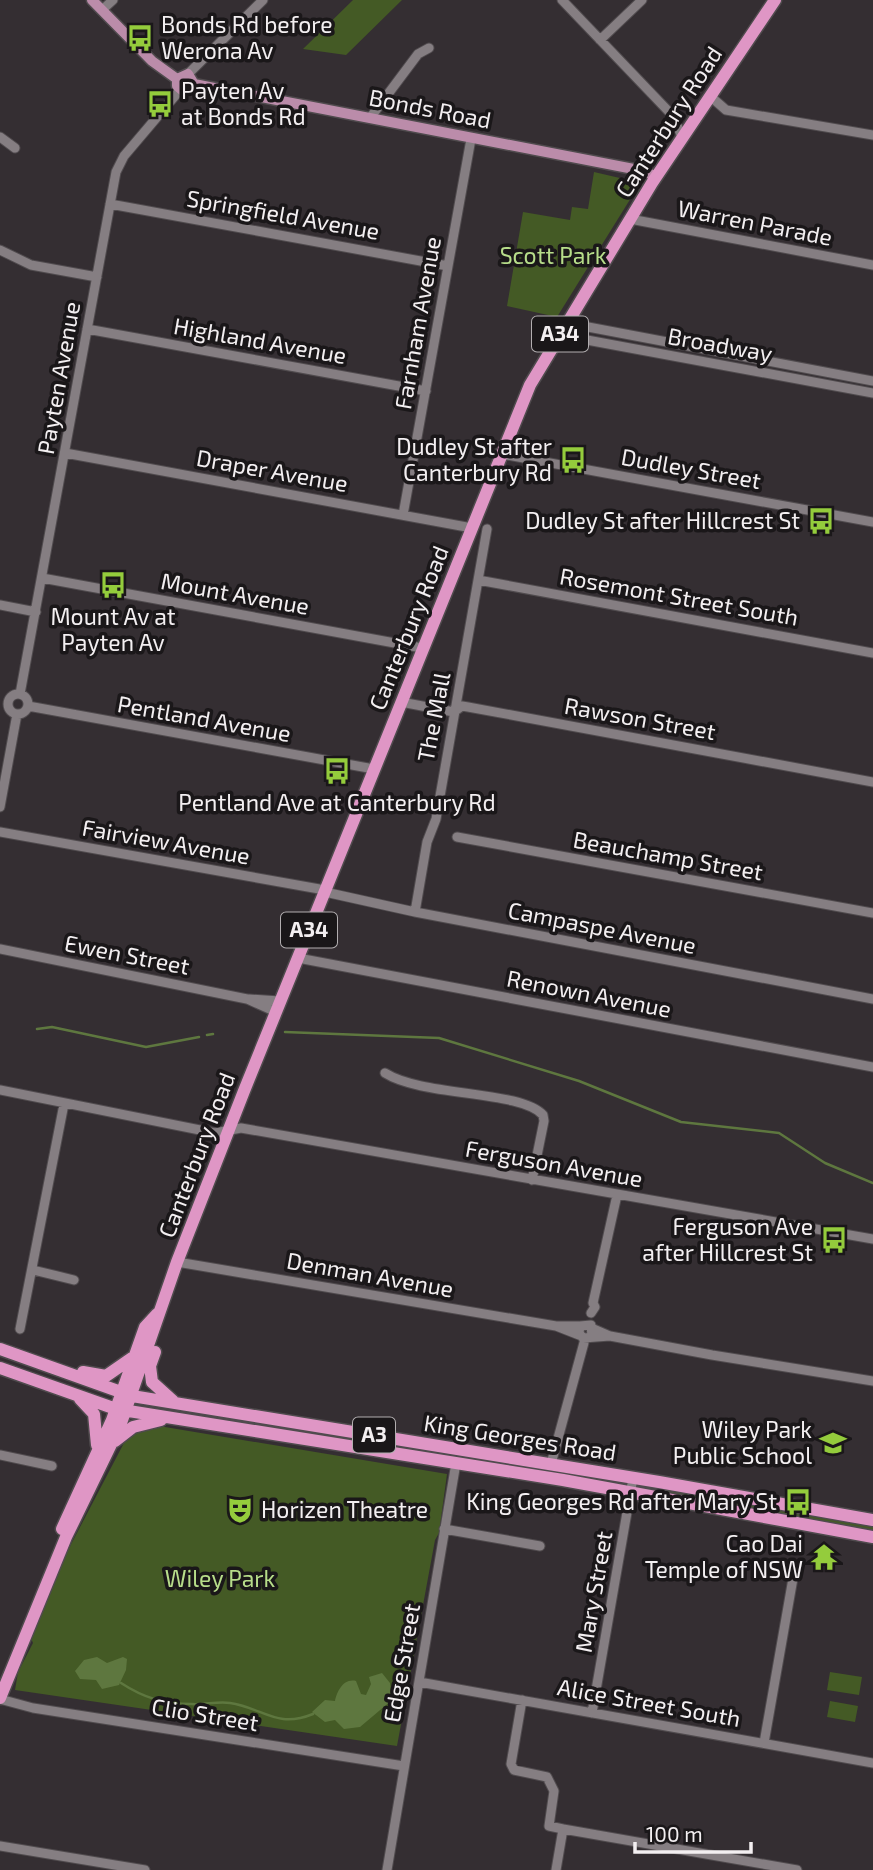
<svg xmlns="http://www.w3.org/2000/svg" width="873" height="1870" font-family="'Exo 2',sans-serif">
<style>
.green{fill:#445a25}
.water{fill:#5e773f}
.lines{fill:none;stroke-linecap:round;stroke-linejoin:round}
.stream{stroke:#5e773f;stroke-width:2.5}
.minor-casing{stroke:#504b4e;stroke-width:11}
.major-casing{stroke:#504b4e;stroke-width:13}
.highway-casing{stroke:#504b4e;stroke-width:15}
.minor{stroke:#857e82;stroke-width:9}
.major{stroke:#bb8caa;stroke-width:10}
.highway{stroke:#df96c5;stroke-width:12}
.labels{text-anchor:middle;stroke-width:7;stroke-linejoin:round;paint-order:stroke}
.shield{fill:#1a1719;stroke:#b2aeb0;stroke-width:2}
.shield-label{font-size:21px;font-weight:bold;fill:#f3eff1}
.poi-label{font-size:23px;fill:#f3eff1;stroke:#1a1719;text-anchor:end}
.street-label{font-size:23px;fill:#f3eff1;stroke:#1a1719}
.park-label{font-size:23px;fill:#b7dd8a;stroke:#1a1719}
</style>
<rect width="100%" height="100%" fill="#342e32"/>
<path class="green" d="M353 0H402L346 55 303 49Z
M594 172 637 182 639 185 557 317 507 306 523 212 570 220 572 207 588 209Z
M159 1426 447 1474 439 1533 435 1540 397 1746 15 1690 18 1672 33 1643 31 1638 67 1552 126 1439 143 1428Z
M647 1490 669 1491 873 1527V1531Z
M830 1672 862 1677 859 1695 827 1690Z
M830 1701 858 1706 855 1722 827 1717Z"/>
<path class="water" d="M97 1657 107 1663 123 1657 127 1659 126 1670 119 1685 102 1689 96 1680 80 1679 75 1671 84 1660Z
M382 1673 390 1683 392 1700 360 1727 344 1729 335 1720 325 1722 312 1712 325 1700 335 1701C337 1692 343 1678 356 1681L361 1694 366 1695 371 1684 369 1677Z"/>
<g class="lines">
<path class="stream" d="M37 1029 52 1027 146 1047 199 1037
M285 1032 439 1038 579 1081 681 1122 779 1133 825 1163 873 1183
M207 1035 213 1034
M121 1683C144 1698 164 1704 192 1704 204 1705 218 1701 230 1703 264 1708 276 1729 313 1714"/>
<defs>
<path id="minor" d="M562 0 673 116 682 137
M102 10 113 0
M600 40 642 0
M188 74 263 0
M710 96 726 110 873 135
M370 118 418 54 429 48
M0 137 15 148
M110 204 448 266
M630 219 873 265
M0 250 31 265 97 277
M567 323 873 381
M87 329 426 391
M560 335 873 393
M65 453 472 528
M501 454 873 522
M403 515 471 139
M42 578 422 648
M478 580 873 653
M0 605 36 612
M20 694 116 172 124 156 180 90
M8 704a10 10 0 1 1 20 0a10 10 0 1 1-20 0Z
M401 702 454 712 462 706 468 707 873 782
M28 706 374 769
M0 807 17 714
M0 832 325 890
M457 837 873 913
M325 892 415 912 873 999
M415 912 427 842 436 819 487 529
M0 949 247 999 276 1012
M298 958 873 1067
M249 999 280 1001
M385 1073C423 1097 521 1090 543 1115L544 1121 532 1180
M0 1090 215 1133 241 1128 873 1239
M177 1262 556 1326 579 1335
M33 1270 74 1280
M591 1313 595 1307 593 1303 617 1195
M556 1326H580
M20 1329 64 1104
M594 1329 610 1336 712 1355 873 1381
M592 1337 591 1325 580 1326 579 1333 583 1338 610 1336
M0 1455 52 1466
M551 1464 585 1339
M444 1529 540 1546
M419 1682 873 1763
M0 1699 33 1708 404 1766
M522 1700 511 1764 514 1770 547 1777 554 1791 549 1826 563 1829 556 1870
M592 1713 633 1478
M764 1743 795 1567
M563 1829 797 1870
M0 1846 145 1870
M387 1870 456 1463"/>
<path id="major" d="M92 0 152 61 177 79
M177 79V86L183 91 191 89 194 84
M177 79 188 74 194 84
M194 84 644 171 656 177"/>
<path id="highway" d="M0 1349 132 1396 659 1482 873 1520
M155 1352 150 1366 152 1382 173 1401
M0 1368 116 1409 563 1480 873 1537
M83 1372 106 1376 132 1358
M80 1399 94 1414 97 1445
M115 1441 133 1427 161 1420
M62 1529 112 1420 145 1327 157 1314
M0 1698 66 1537 120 1426 177 1262 244 1091 530 385 652 183 775 0"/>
</defs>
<use href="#minor" class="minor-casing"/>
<use href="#major" class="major-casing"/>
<use href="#highway" class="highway-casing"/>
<use href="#minor" class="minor"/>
<use href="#major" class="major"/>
<use href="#highway" class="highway"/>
</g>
<defs>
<symbol id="bus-bare" viewBox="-9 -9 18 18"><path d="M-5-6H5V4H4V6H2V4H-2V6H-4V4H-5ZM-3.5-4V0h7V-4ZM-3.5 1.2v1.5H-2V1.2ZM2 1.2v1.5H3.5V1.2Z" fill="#94cc3c" stroke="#1a1719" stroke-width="2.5" paint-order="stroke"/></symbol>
<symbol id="school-bare" viewBox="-9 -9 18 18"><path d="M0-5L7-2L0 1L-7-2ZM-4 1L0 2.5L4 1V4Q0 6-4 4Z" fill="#94cc3c" stroke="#1a1719" stroke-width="2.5" paint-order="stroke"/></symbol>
<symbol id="theatre-bare" viewBox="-9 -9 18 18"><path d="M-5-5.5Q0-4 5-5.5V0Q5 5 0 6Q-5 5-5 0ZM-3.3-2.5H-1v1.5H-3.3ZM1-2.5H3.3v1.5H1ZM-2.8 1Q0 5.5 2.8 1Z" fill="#94cc3c" stroke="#1a1719" stroke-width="2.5" paint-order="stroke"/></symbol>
<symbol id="temple-bare" viewBox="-9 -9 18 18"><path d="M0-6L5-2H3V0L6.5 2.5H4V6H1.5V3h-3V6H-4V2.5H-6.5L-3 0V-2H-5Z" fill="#94cc3c" stroke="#1a1719" stroke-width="2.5" paint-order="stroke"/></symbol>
</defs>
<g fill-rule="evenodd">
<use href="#bus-bare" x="121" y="19" width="38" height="38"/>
<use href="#bus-bare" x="141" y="85" width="38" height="38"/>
<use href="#bus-bare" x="554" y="441" width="38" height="38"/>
<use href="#bus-bare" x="802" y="502" width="38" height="38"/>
<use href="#bus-bare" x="94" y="566" width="38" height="38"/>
<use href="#bus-bare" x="318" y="752" width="38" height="38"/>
<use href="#bus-bare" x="815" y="1221" width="38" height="38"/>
<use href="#school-bare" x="814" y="1424" width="38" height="38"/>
<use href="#bus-bare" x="779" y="1483" width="38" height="38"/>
<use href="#theatre-bare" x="221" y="1491" width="38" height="38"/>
<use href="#temple-bare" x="805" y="1538" width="38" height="38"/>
</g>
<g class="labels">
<g class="shield">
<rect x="532" y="316.5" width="56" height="35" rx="5"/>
<rect x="281" y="912.5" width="56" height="35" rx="5"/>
<rect x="353" y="1417.5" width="42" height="35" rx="5"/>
</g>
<g class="shield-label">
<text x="560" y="341">A34</text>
<text x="309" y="937">A34</text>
<text x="374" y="1442">A3</text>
</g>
<g class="poi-label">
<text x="161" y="33" text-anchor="start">Bonds Rd before<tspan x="161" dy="26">Werona Av</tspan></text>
<text x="181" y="99" text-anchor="start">Payten Av<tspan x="181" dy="26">at Bonds Rd</tspan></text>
<text x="552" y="455">Dudley St after<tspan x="552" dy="26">Canterbury Rd</tspan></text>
<text x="800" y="529">Dudley St after Hillcrest St</text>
<text x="113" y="625" text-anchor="middle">Mount Av at<tspan x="113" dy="26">Payten Av</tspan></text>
<text x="337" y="811" text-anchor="middle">Pentland Ave at Canterbury Rd</text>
<text x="813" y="1235">Ferguson Ave<tspan x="813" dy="26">after Hillcrest St</tspan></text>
<text x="812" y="1438">Wiley Park<tspan x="812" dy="26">Public School</tspan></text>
<text x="777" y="1510">King Georges Rd after Mary St</text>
<text x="261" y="1518" text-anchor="start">Horizen Theatre</text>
<text x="803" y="1552">Cao Dai<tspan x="803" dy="26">Temple of NSW</tspan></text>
</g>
<g class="street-label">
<text transform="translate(430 109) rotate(11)" y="8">Bonds Road</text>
<text transform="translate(669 122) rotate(-57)" y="8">Canterbury Road</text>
<text transform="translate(283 215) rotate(10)" y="8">Springfield Avenue</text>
<text transform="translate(755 223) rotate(11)" y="8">Warren Parade</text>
<text transform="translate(418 323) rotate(-80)" y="8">Farnham Avenue</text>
<text transform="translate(260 341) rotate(10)" y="8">Highland Avenue</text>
<text transform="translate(720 345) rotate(10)" y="8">Broadway</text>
<text transform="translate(59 378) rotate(-80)" y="8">Payten Avenue</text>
<text transform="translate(691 469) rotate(10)" y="8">Dudley Street</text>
<text transform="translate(272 471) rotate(10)" y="8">Draper Avenue</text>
<text transform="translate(235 594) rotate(10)" y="8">Mount Avenue</text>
<text transform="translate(679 597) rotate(10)" y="8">Rosemont Street South</text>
<text transform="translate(409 628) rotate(-68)" y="8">Canterbury Road</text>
<text transform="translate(434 717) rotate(-79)" y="8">The Mall</text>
<text transform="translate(204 719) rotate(10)" y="8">Pentland Avenue</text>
<text transform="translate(640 719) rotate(10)" y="8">Rawson Street</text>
<text transform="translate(166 842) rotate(10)" y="8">Fairview Avenue</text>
<text transform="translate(668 856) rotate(10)" y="8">Beauchamp Street</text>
<text transform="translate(602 928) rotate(11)" y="8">Campaspe Avenue</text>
<text transform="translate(127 955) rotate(11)" y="8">Ewen Street</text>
<text transform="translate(589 994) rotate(11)" y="8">Renown Avenue</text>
<text transform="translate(197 1155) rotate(-69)" y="8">Canterbury Road</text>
<text transform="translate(554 1164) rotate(10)" y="8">Ferguson Avenue</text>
<text transform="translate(370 1275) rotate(10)" y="8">Denman Avenue</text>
<text transform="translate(520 1438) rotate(9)" y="8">King Georges Road</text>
<text transform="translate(594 1592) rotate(-80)" y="8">Mary Street</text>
<text transform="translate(402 1663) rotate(-80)" y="8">Edge Street</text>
<text transform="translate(649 1703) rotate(10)" y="8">Alice Street South</text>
<text transform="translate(205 1715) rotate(9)" y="8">Clio Street</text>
</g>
<g class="park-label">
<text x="553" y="264">Scott Park</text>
<text x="220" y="1587">Wiley Park</text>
</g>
</g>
<path d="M635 1842v10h116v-10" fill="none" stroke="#f3eff1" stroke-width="3.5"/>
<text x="646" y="1842" font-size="21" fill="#f3eff1" stroke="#1a1719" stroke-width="5" paint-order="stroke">100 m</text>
</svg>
